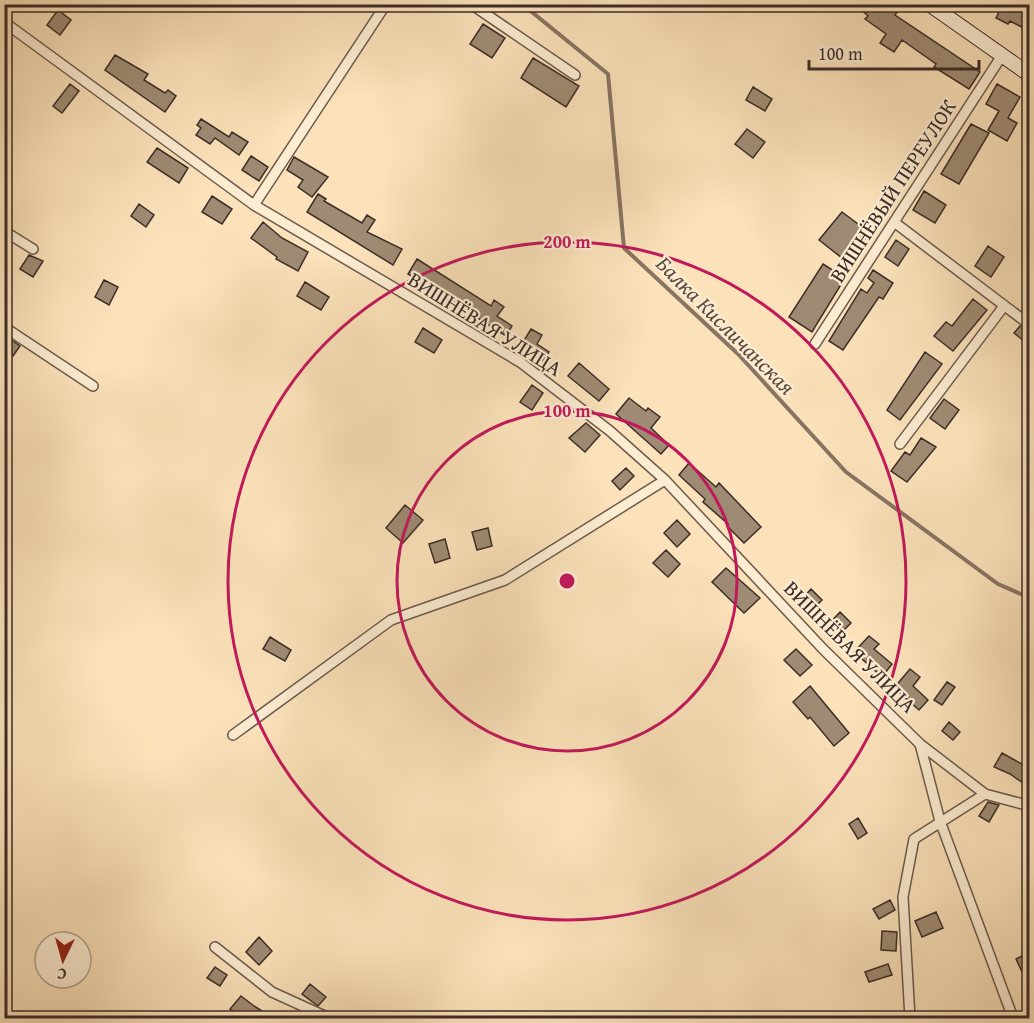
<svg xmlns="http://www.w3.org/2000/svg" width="1034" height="1023" font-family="'Gentium Book Plus',serif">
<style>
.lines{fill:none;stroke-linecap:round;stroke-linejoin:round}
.stream{stroke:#887462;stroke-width:4}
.building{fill:#9f8b74;stroke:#3c2d28;stroke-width:1.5}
.street-casing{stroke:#6c5a4c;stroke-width:12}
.secondary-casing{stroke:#3c2d28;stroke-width:16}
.street{stroke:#fcecd2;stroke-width:9}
.secondary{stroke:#fcecd2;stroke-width:14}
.ring{fill:none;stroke:#c2185b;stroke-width:3}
.labels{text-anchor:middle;stroke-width:4.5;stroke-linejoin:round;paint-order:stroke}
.street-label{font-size:21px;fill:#3c2d28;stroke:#fcecd2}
.water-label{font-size:22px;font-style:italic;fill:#5c4b40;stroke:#fcecd2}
.centre{fill:#c2185b;stroke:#fcecd2;stroke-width:3}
.ring-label{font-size:18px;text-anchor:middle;font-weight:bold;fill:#c2185b;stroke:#fcecd2;stroke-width:4.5;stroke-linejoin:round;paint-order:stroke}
</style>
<rect width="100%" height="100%" fill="#fbe2ba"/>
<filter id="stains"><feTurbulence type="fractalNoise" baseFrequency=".00333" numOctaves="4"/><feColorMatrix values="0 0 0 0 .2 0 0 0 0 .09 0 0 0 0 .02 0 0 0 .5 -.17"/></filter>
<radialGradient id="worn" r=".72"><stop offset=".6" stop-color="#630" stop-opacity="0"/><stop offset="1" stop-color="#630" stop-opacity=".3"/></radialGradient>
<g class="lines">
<path class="stream" d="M522 4 608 74 624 248 738 354 846 472 998 584 1030 598"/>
</g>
<path class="building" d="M855 4H890L898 11 895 15 980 72 969 89 934 67 936 64 902 40 894 52 880 43 886 34 865 19 868 16Z
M1003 4H1017L1029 11V31L1010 21 1008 24 996 18Z
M58 10 71 20 60 35 47 25Z
M483 24 505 38 492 58 470 44Z
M115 55 148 74 144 80 165 93 168 90 176 96 165 112 105 70Z
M533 58 579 86 566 107 521 78Z
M70 84 79 91 62 113 53 106Z
M997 84 1020 97 1008 118 1017 123 1007 141 988 130 999 111 986 104Z
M753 87 772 99 765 111 746 100Z
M201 119 229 137 232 132 248 142 239 155 215 138 210 144 196 135 201 128 197 125Z
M971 124 989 133 959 184 941 174Z
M747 129 765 142 753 158 735 144Z
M157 148 188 168 179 183 147 162Z
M251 156 268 167 259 181 242 170Z
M294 157 328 177 312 197 298 187 303 180 287 170Z
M924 191 946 205 935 223 913 210Z
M318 194 326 199 324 201 362 223 367 215 375 220 367 232 402 249 393 265 307 212Z
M212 196 232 209 222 224 202 212Z
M139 204 154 215 146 227 131 216Z
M842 212 870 233 847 262 819 240Z
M263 222 282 238 308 252 298 271 276 259 277 257 251 238Z
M896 240 909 249 898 266 885 257Z
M988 246 1004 257 991 277 975 266Z
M29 255 43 261 33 277 20 269Z
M417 259 491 306 494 300 504 307 497 316 512 326 506 336 408 274Z
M823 264 845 278 812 332 789 317Z
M873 270 893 283 883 299 879 297 843 350 829 341 861 289 867 293 874 283 868 278Z
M104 280 118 287 109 305 95 297Z
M305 282 329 297 321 310 297 296Z
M973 299 987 310 953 351 934 336 946 322 952 326Z
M1020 326 1029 332 1025 342 1014 333Z
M423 328 442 340 434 353 415 342Z
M531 329 542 335 537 344 549 352 543 361 520 347Z
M4 335 20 346 13 356 4 351Z
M925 352 942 364 900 420 887 410Z
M579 363 609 389 599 401 568 376Z
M532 385 543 393 532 410 520 402Z
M629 398 646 411 648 408 660 417 651 428 669 445 661 454 616 414Z
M944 399 959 410 945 429 930 418Z
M586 423 600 435 585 452 569 438Z
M921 438 936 447 907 482 891 471 905 452 910 455Z
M689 463 716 487 719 483 761 527 744 543 727 526 728 524 703 502 705 499 679 475Z
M626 468 634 476 620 490 612 481Z
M405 505 423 520 403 543 386 528Z
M677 520 690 534 677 547 664 533Z
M488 528 492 546 477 550 472 532Z
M445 539 450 558 435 563 429 544Z
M666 550 680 564 668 577 653 563Z
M726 568 760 598 744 613 712 582Z
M811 589 822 600 811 611 800 601Z
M840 612 851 623 837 637 826 627Z
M869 636 879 644 874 649 892 664 882 677 854 652Z
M270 637 291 650 285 661 263 649Z
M796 649 812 665 800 676 784 660Z
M910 669 920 677 913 686 928 700 919 710 894 688Z
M947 682 955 687 942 705 934 700Z
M810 686 849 733 834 746 810 717 808 719 793 702Z
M949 722 960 732 953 740 942 731Z
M1002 753 1029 768V775L1023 783 1010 774 994 767Z
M988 802 999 805 989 822 979 816Z
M858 818 867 833 858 839 849 824Z
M890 900 895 910 879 919 873 909Z
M936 912 943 928 922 937 915 921Z
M882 931 897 932 896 951 881 950Z
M259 937 272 951 259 965 246 952Z
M1029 952V987L1016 959Z
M888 964 892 975 869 982 865 972Z
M215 967 227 975 220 986 207 978Z
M310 984 326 997 318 1006 302 994Z
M241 996 254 1006 273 1018H243L230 1009Z"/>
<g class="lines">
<defs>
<path id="street" d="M471 4 575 75
M4 22 254 205 520 362 610 431 665 480 823 649 920 744 985 794 1030 806
M254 205 386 4
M894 222 1030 325
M4 231 33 249
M4 327 93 386
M815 344 1001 57
M900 444 1004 306
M233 735 391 620 505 580 665 480
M920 744 940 821 1013 1018
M215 947 272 992 329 1018
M910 1018 903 897 914 839 985 794"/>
<path id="secondary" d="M929 4 1030 75"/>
</defs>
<use href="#street" class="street-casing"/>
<use href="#secondary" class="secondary-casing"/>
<use href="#street" class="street"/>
<use href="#secondary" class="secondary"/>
</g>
<g class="ring">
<circle cx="567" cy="581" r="170"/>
<circle cx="567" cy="581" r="339"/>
</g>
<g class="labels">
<g class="street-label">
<text transform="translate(893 191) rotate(-57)" y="7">ВИШНЁВЫЙ ПЕРЕУЛОК</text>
<text transform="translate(485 324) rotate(32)" y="7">ВИШНЁВАЯ УЛИЦА</text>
<text transform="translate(850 647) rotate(45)" y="7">ВИШНЁВАЯ УЛИЦА</text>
</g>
<g class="water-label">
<text transform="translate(726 325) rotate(45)" y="8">Балка Кисличанская</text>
</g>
</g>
<circle cx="567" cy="581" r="9" class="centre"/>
<g class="ring-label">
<text x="567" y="248">200 m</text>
<text x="567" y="417">100 m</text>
</g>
<rect width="1034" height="1023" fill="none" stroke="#fbe2ba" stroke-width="24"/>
<rect x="6" y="6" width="1022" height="1011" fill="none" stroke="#3c2d28" stroke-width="3"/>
<rect x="12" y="12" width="1010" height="999" fill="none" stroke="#3c2d28" stroke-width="1.5"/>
<g transform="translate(63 960) rotate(185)"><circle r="28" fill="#fcecd2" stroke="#afa08e" stroke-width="1.5"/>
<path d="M0-4.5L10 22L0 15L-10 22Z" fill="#8f2418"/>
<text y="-9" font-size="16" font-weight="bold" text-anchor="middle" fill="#3c2d28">С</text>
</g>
<path d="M809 60v9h170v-9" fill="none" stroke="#3c2d28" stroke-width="3"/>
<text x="818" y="60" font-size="18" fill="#3c2d28" stroke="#fcecd2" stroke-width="4.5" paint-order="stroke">100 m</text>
<rect width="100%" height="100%" filter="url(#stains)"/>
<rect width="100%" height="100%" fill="url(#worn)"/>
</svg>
